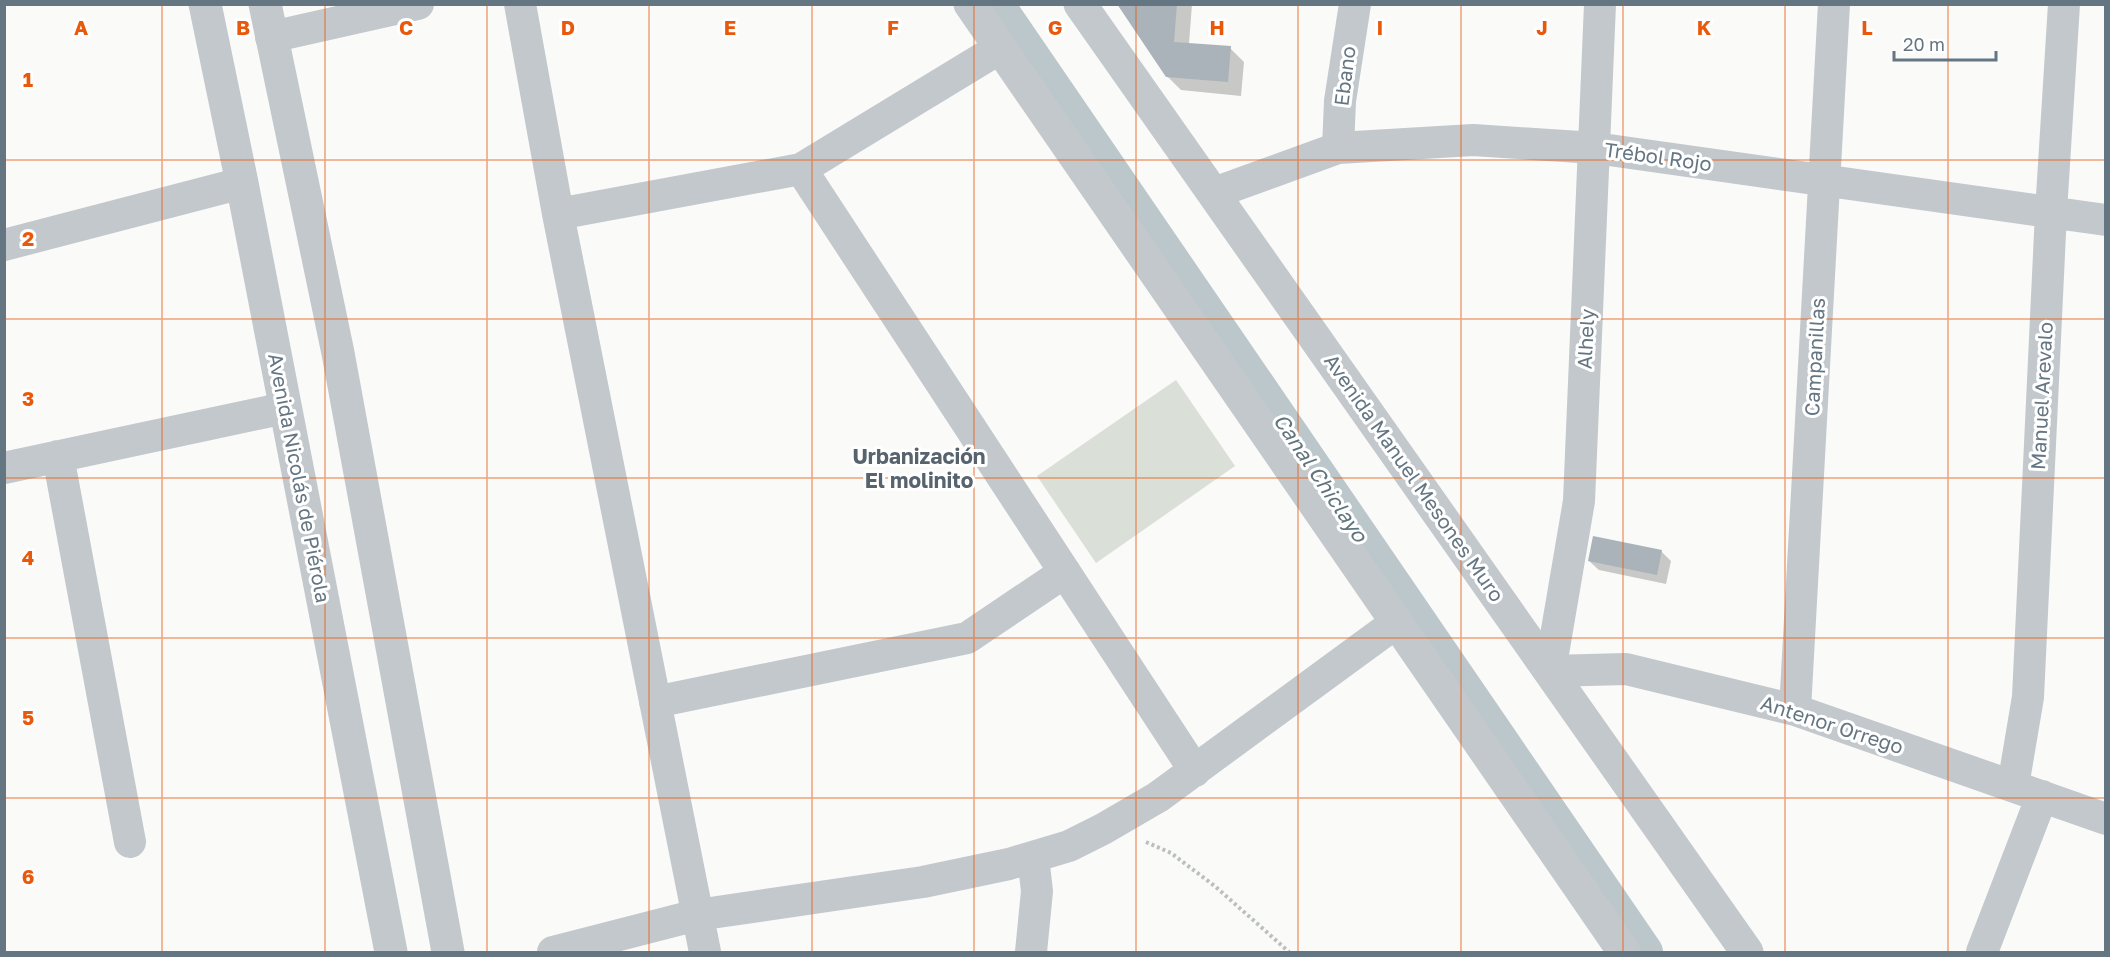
<svg xmlns="http://www.w3.org/2000/svg" width="2110" height="957" font-family="'Golos Text',sans-serif">
<style>
.green{fill:#dadfd7}
.shadow{fill:#0003}
.lines{fill:none;stroke-linecap:round;stroke-linejoin:round}
.canal{stroke:#bbc7cb;stroke-width:36}
.building{fill:#aab3b9}
.path{stroke:#bbbfc2;stroke-width:4;stroke-dasharray:3 3;stroke-linecap:butt}
.minor{stroke:#c3c8cc;stroke-width:32}
.tertiary{stroke:#c3c8cc;stroke-width:33}
.grid{fill:none;stroke:#e8590c;stroke-width:1.5;stroke-opacity:0.55}
.labels{text-anchor:middle;stroke-width:6;stroke-linejoin:round;paint-order:stroke}
.street-label{font-size:20px;fill:#657683;stroke:#fff}
.neighbourhood-label{font-size:21px;font-weight:bold;fill:#57646e;stroke:#fff}
.water-label{font-size:21px;font-style:italic;fill:#60757c;stroke:#fff}
.grid-label{font-size:20px;text-anchor:middle;font-weight:bold;fill:#e8590c;stroke:#fff;stroke-width:6;stroke-linejoin:round;paint-order:stroke}
</style>
<rect width="100%" height="100%" fill="#fafaf8"/>
<path class="green" d="M1176 380 1235 466 1096 563 1037 476Z"/>
<path class="shadow" d="M1119 4H1192L1189 44 1230 48 1244 62 1241 96 1181 90 1167 76Z
M1661 551 1671 561 1666 584 1599 570 1589 561Z"/>
<g class="lines">
<path class="canal" d="M996 4 1645 952"/>
</g>
<path class="building" d="M1117 4H1177L1174 42 1231 46 1228 82 1166 77Z
M1593 536 1662 550 1657 575 1588 561Z"/>
<g class="lines">
<path class="path" d="M1146 842 1171 853 1216 887 1289 952"/>
<path class="minor" d="M520 4 558 214 705 952
M1600 4 1579 501 1550 671 1626 669 1795 710 2106 819
M271 37 418 4
M1338 148 1340 101 1355 4
M801 169 1195 771
M1214 193 1338 148 1473 140 1595 148 2106 220
M558 214 801 169 1000 48
M4 245 242 183
M58 456 130 842
M4 468 285 408
M655 702 967 638 1065 572
M1795 710 1834 4
M2013 786 2028 697 2051 212 2064 4
M553 952 697 915 923 882 1009 864 1069 846 1103 829 1158 797 1397 622
M1031 952 1037 891 1033 857
M1982 952 2042 796"/>
<path class="tertiary" d="M205 4 242 183 391 952
M265 4 338 353 448 952
M970 4 1624 952
M1080 4 1747 952"/>
</g>
<path class="grid" d="M162 4V952M325 4V952M487 4V952M649 4V952M812 4V952M974 4V952M1136 4V952M1298 4V952M1461 4V952M1623 4V952M1785 4V952M1948 4V952M4 160H2106M4 319H2106M4 478H2106M4 638H2106M4 798H2106"/>
<g class="labels">
<g class="street-label">
<text transform="translate(1345 76) rotate(-83)" y="7">Ebano</text>
<text transform="translate(1658 157) rotate(8)" y="7">Trébol Rojo</text>
<text transform="translate(1586 339) rotate(-87)" y="7">Alhely</text>
<text transform="translate(1815 357) rotate(-87)" y="7">Campanillas</text>
<text transform="translate(2042 396) rotate(-87)" y="7">Manuel Arevalo</text>
<text transform="translate(299 478) rotate(79)" y="7">Avenida Nicolás de Piérola</text>
<text transform="translate(1414 478) rotate(55)" y="7">Avenida Manuel Mesones Muro</text>
<text transform="translate(1832 725) rotate(18)" y="7">Antenor Orrego</text>
</g>
<g class="neighbourhood-label">
<text x="919" y="464">Urbanización<tspan x="919" dy="24">El molinito</tspan></text>
</g>
<g class="water-label">
<text transform="translate(1320 478) rotate(56)" y="7">Canal Chiclayo</text>
</g>
</g>
<g class="grid-label">
<text x="81" y="35">A</text>
<text x="243" y="35">B</text>
<text x="406" y="35">C</text>
<text x="568" y="35">D</text>
<text x="730" y="35">E</text>
<text x="893" y="35">F</text>
<text x="1055" y="35">G</text>
<text x="1217" y="35">H</text>
<text x="1380" y="35">I</text>
<text x="1542" y="35">J</text>
<text x="1704" y="35">K</text>
<text x="1867" y="35">L</text>
<text x="28" y="87">1</text>
<text x="28" y="246">2</text>
<text x="28" y="406">3</text>
<text x="28" y="565">4</text>
<text x="28" y="725">5</text>
<text x="28" y="884">6</text>
</g>
<rect width="2110" height="957" fill="none" stroke="#657683" stroke-width="12"/>
<path d="M1894 51v9h102v-9" fill="none" stroke="#657683" stroke-width="3"/>
<text x="1903" y="51" font-size="18" fill="#657683" stroke="#ffffff" stroke-width="4.5" paint-order="stroke">20 m</text>
</svg>
